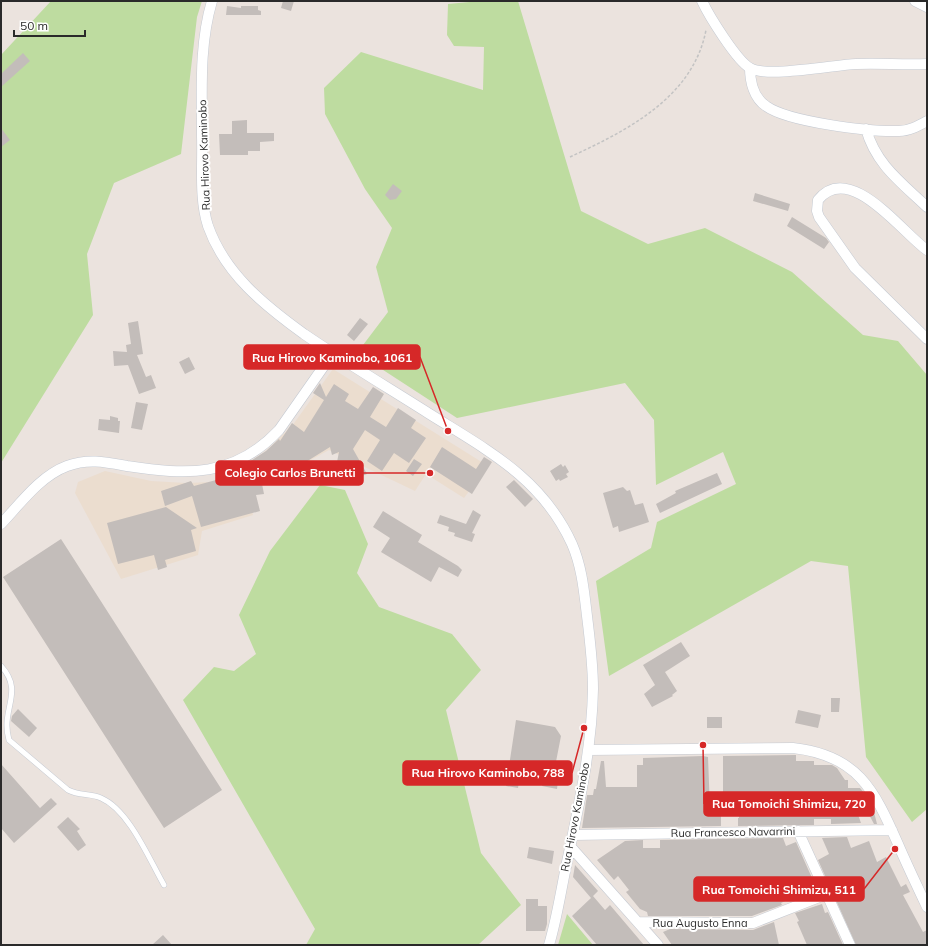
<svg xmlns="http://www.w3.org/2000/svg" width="928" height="946" font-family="Mulish,sans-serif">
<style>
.education{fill:#ebddcf}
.green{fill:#bedca0}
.building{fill:#c3bdba}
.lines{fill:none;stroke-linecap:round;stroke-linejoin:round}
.service-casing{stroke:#c5cad2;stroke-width:6}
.minor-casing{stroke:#c5cad2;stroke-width:11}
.path{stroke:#c3c3c3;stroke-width:1.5;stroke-dasharray:3 2;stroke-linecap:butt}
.service{stroke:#fff;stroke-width:5}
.minor{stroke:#fff;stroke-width:10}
.labels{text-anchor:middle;stroke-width:4;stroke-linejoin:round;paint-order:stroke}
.street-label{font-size:11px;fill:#2a2a2a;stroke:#fff}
.leader{fill:none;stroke:#d62828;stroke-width:1.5}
.callout-dot{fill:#d62828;stroke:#fff;stroke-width:1.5}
.callout{fill:#d62828;stroke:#d62828;stroke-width:1.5}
.callout-label{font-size:12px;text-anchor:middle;font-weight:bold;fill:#fff}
</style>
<rect width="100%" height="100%" fill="#ebe3de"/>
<path class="education" d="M333 369 488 466 464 498 426 474 415 491 329 450 298 467 286 478H277L248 494 253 515 202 531 198 555 121 579 75 493 78 482 105 471 151 481 186 483 212 482 255 462 292 426Z"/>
<path class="green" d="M51 1H202L197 17 181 154 114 183 87 254 93 315 1 463V55Z
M480 1H518L581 211 648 244 705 228 792 272 863 335 898 341 927 375V809L912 822 866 757 848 566 811 561 609 676 596 581 651 548 657 522 736 484 723 452 656 485 654 420 625 383 457 418 357 353 388 312 376 267 392 228 365 189 325 114 324 88 361 52 483 90 484 47 454 46 447 35 448 4Z
M320 485 345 490 368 544 357 573 379 607 452 634 481 670 446 710 481 853 521 905 478 945H306L315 929 183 700 214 667 234 671 256 654 239 615 270 551Z
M567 914 593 945H558Z"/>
<path class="building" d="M283 1H294L291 11 281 8Z
M227 6 241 8V6H258V10L261 11V15H226Z
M23 53 30 61 1 87V74Z
M247 120V133H274V141L260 142V151H248V155H220L219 134H232V121Z
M1 128 10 140 1 147Z
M393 184 402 191 396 199 390 200 385 195Z
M755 193 790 204 788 211 753 201Z
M792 217 826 238 829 242 824 249 787 226Z
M360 318 368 324 354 341 347 335Z
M138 321 143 354 137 355 146 377 151 375 156 388 139 394 128 365 114 366 113 351 127 352 126 345 131 344 128 323Z
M310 347 317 353 305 370 297 364Z
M189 357 195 369 185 374 179 362Z
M320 383 326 397 334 384 349 394 345 401 358 409 373 387 384 394 370 417 386 427 398 408 416 420 411 428 426 438 409 463 394 453 382 471 367 461 380 440 365 430 353 449 367 474 357 478 350 465 337 462 339 452 332 455 330 447 301 465 293 473 282 474 262 484 264 494 256 495 260 511 201 527 192 496 165 506 161 491 191 481 194 486 249 471 246 464 266 451 279 439 280 441 292 423 304 432 324 400 313 393Z
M136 402 148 404 142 430 131 428Z
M110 416 118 418V421H120L119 433 98 430 99 419 110 420Z
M442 447 476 469 484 457 492 462 472 494 430 467Z
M414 459 422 464 413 476 406 471Z
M561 464 563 467 565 465 569 472 566 474 568 477 560 481 559 479 556 481 550 471Z
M717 473 722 484 660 513 656 504 676 493 675 491Z
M514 480 533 499 525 507 506 487Z
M623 487 627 491 630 490 635 505 643 503 649 522 619 532 618 526 613 528 603 493Z
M166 507 197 528 191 530 196 551 165 560 167 567 158 570 154 555 118 564 107 523Z
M473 510 481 515 472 533 475 534 472 542 454 536 455 533 448 531 449 527 437 523 440 515 466 524Z
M383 511 422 535 418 542 458 566 462 570 458 577 439 567 431 582 381 552 390 538 373 527Z
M61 539 222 790 164 828 3 577Z
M681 642 690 656 665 672 677 691 672 695 673 696 652 707 644 694 655 685 643 665Z
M831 698H840L839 712H831Z
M18 709 37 728 29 737 11 721 12 716Z
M798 710 821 715 818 728 795 723Z
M707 717H722V728H707Z
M516 720 555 727 561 736 554 772 559 773 557 789 542 786 543 780 520 776 518 788 506 786Z
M796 755V761H814V765H832L837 768 845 780H848V788H860L866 795 873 808 877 824H874L864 805 856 809 861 823 831 824V819H814V825L738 826V818H739L737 792H723V756Z
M703 756 708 757 710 809H721V826L582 828 587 795H593L594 789H596L601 761H604L606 787H637V765H643V758Z
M1 764 40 808 51 798 57 804 14 843 1 828Z
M68 817 80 829 77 831 86 845 78 851 57 827Z
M847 837 851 848 869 841 877 862 886 857 901 887 906 884 910 892 903 895 923 932 927 930V945H856L818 860 829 854 822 838Z
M783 838 786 846 796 842 816 887 814 892 799 898 798 895 781 903 782 905 752 916H648L647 912 640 909 626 892 629 890 618 876 614 880 597 860 625 841 643 840V848H660V840Z
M529 847 554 851 552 864 527 858Z
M575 865 598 891 593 896 605 910 610 905 644 945H597L572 916 591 898 573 877Z
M526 899H538V906H547V924L545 931H526Z
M822 904 825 913 828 912 843 945H807L797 922 799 921 795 913Z
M774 922 779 945H672L663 932 670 929 753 930Z
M163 935 172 945H152Z"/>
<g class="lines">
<defs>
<path id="service" d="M1 666C25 692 0 709 9 740L68 790C79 796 90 793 101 798 129 810 149 859 164 885"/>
<path id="minor" d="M212 1C199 45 202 90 202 136 203 165 199 198 208 226 225 274 264 305 304 334 345 362 387 387 428 413 487 450 542 478 572 544 582 567 584 591 587 616 590 640 593 664 593 689 592 747 579 805 567 862 561 890 557 918 549 945
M702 1C709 16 737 61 750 68 767 78 834 65 856 64 880 63 903 65 927 64
M915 1 927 7
M750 68C750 82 754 98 766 106 788 122 870 132 899 131 909 131 918 126 927 121
M866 129C876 165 902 183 927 207
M927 250C903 234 850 160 818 200L817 211 819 217 855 268 927 339
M1 524C20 504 40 476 67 466 88 458 106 462 127 466 187 475 234 478 279 430L333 353
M588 750 793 748C857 755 874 789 898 844 907 865 917 886 927 907
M798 831 850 945
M573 835 892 830
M570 846 658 945
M639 922 753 923 827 894"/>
</defs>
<use href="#service" class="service-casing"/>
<use href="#minor" class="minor-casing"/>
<path class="path" d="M570 157C626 131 693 98 706 30"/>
<use href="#service" class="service"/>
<use href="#minor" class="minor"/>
</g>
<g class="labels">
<g class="street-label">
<text transform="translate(204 155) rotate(-92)" y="4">Rua Hirovo Kaminobo</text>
<text transform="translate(575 817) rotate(-79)" y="4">Rua Hirovo Kaminobo</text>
<text transform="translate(733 832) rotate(-1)" y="4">Rua Francesco Navarrini</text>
<text x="700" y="927">Rua Augusto Enna</text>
</g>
</g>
<path class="leader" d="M448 431L420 357M430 473L363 473M584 728L572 773M703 745L704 804M895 849L864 889"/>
<g class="callout-dot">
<circle cx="448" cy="431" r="4"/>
<circle cx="430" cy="473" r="4"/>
<circle cx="584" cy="728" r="4"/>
<circle cx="703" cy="745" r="4"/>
<circle cx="895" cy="849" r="4"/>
</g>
<g class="callout">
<rect x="244" y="345" width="176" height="24" rx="4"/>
<rect x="216" y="461" width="147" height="24" rx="4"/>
<rect x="403" y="761" width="169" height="24" rx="4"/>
<rect x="704" y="792" width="170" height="24" rx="4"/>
<rect x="694" y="877" width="170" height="24" rx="4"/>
</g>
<g class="callout-label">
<text x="332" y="362">Rua Hirovo Kaminobo, 1061</text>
<text x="290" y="477">Colegio Carlos Brunetti</text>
<text x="488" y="777">Rua Hirovo Kaminobo, 788</text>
<text x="789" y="808">Rua Tomoichi Shimizu, 720</text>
<text x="779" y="894">Rua Tomoichi Shimizu, 511</text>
</g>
<rect width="928" height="946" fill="none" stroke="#2a2a2a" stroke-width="4"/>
<path d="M14 30v6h71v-6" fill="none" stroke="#2a2a2a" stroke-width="2"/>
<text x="20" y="30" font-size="12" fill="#2a2a2a" stroke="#ffffff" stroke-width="3" paint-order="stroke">50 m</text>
</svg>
